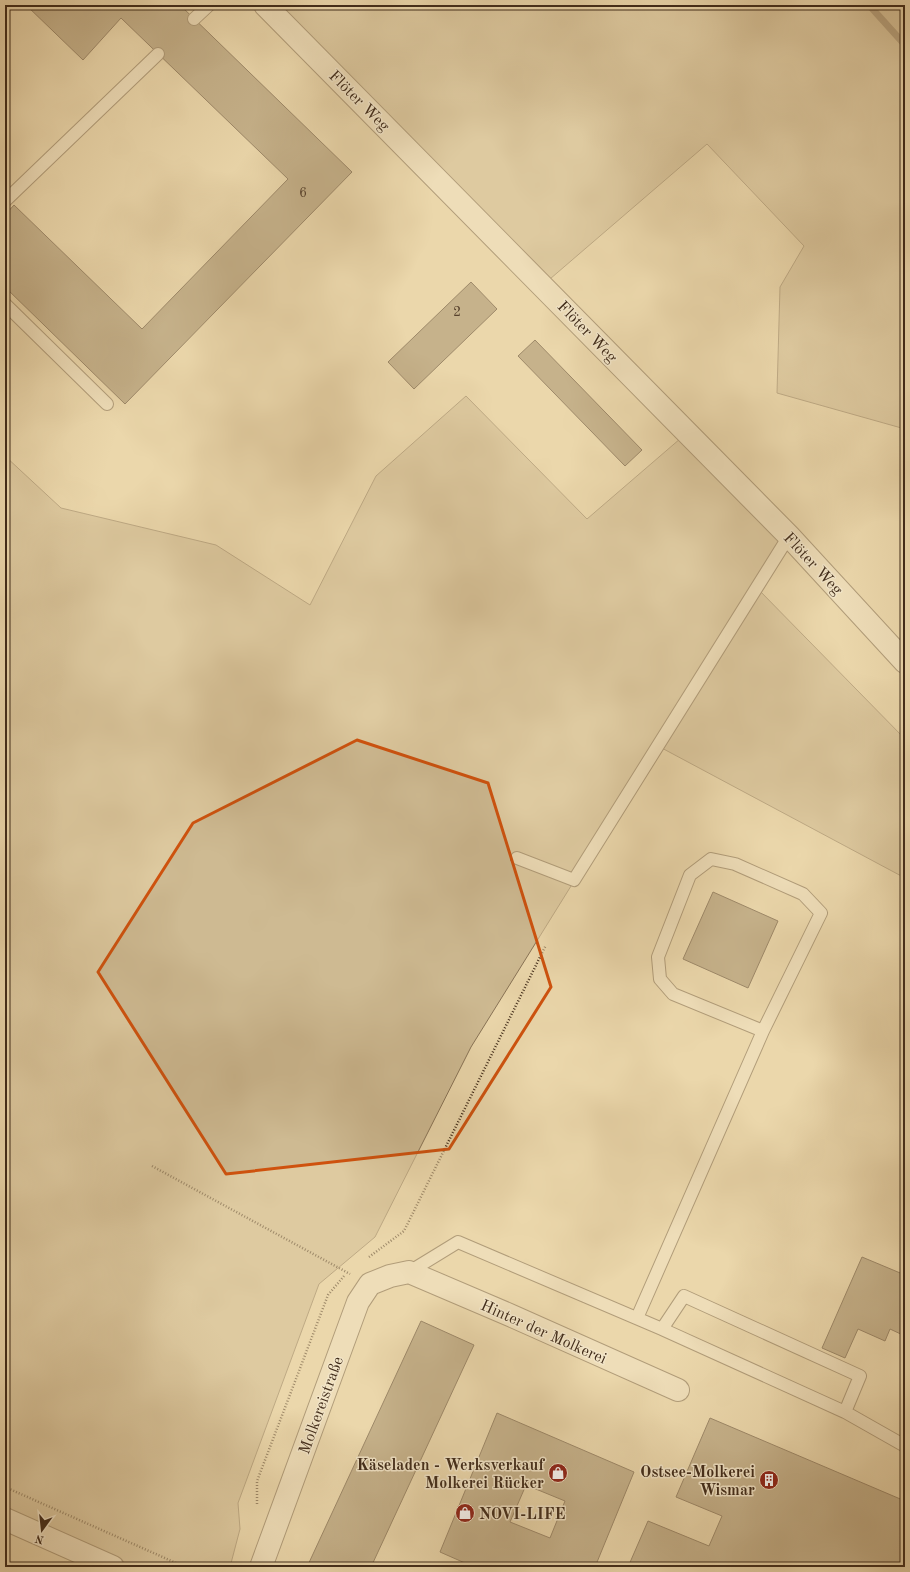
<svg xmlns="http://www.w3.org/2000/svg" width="910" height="1572" font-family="'Old Standard TT',serif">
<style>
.green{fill:#ceba92;stroke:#887356}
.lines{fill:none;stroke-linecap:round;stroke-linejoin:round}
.stream{stroke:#847054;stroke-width:7}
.building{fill:#998565;stroke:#412c1a;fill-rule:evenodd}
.service-casing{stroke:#6c573e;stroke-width:14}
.minor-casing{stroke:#6c573e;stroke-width:24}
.tertiary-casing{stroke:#6c573e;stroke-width:24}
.path{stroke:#412c1a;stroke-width:2.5;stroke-dasharray:1 2;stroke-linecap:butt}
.service{stroke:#f2e5c8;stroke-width:12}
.minor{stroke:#f2e5c8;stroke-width:22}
.tertiary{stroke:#f2e5c8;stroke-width:22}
.marked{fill:none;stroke:#cf520e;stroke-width:3;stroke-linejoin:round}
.labels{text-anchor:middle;stroke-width:3;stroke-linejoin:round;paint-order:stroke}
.number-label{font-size:14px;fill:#57422d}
.street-label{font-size:16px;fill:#412c1a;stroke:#f2e5c8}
.poi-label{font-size:16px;font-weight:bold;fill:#412c1a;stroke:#f2e5c8;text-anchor:end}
</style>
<rect width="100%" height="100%" fill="#ebd7ab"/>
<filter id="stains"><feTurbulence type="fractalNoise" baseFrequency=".005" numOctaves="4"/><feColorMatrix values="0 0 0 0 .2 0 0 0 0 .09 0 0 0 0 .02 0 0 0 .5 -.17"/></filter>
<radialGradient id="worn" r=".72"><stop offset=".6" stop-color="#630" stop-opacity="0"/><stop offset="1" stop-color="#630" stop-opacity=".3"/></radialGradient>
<path class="green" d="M266 5H905V429L777 393 780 287 804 246 707 144 543 285Z
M466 396 587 519 688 432 789 536 757 588 905 739V878L658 746 471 1047 375 1237 319 1284 238 1503 240 1529 230 1567H113L5 1519V456L61 508 216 545 310 605 376 476Z"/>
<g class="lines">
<path class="stream" d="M869 5 905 45"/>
</g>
<path class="building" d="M26 5H180L352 172 125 404 5 287V215L14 205 142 329 288 179 121 18 83 60Z
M471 282 497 309 414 389 388 362Z
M535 340 642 450 625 466 518 356Z
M713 892 778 921 748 988 683 959Z
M862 1257 905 1275V1336L890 1329 885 1341 858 1329 845 1358 822 1348Z
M421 1321 474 1345 371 1567H307Z
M497 1413 634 1472 595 1567H474L440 1552ZM526 1485 565 1501 550 1538 510 1522Z
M710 1418 905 1501V1567H628L648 1521 709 1546 722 1516 676 1497Z"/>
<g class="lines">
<defs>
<path id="service" d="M194 19 209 5
M5 201 158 54
M5 304 107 404
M517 858 574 880 789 536
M409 1272 458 1242 662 1329 845 1412 905 1446
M637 1318 763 1031 821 913 803 894 735 864 711 859 690 875 658 957 660 979 673 994 763 1031
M662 1329 684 1296 860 1376 845 1412"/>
<path id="minor" d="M265 5 789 536 905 662
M261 1567 358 1302 370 1284 390 1276 409 1272 512 1316 678 1390"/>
<path id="tertiary" d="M5 1519 113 1567"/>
</defs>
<use href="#service" class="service-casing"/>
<use href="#minor" class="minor-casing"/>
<use href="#tertiary" class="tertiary-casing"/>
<path class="path" d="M152 1166 350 1274
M369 1257 404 1231 546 945
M5 1487 185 1567
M257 1504V1481L328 1295 344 1276"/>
<use href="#service" class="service"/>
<use href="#minor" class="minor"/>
<use href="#tertiary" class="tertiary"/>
</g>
<path d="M0 0H910V1572H0ZM357 740 488 783 551 987 449 1149 226 1174 98 972 193 823Z" fill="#ebd7ab" fill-opacity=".55" fill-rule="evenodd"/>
<path class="marked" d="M357 740 488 783 551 987 449 1149 226 1174 98 972 193 823Z"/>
<defs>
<symbol id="shop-disc" viewBox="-11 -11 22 22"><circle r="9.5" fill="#8f2418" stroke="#f2e5c8"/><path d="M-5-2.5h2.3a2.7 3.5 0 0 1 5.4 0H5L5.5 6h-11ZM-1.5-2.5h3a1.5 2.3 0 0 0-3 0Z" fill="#fff"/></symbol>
<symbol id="building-disc" viewBox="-11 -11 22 22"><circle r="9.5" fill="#8f2418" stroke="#f2e5c8"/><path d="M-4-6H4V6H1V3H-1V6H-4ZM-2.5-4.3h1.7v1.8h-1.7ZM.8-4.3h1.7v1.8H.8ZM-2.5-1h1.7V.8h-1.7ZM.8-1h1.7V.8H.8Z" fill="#fff"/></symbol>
</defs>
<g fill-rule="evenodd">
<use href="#shop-disc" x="547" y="1462" width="22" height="22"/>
<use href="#building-disc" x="758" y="1469" width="22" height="22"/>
<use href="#shop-disc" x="454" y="1502" width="22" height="22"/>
</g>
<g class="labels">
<g class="number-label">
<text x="303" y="197">6</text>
<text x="457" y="316">2</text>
</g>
<g class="street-label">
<text transform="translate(360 100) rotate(45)" y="6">Flöter Weg</text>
<text transform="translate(588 331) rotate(46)" y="6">Flöter Weg</text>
<text transform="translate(814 563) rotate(47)" y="6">Flöter Weg</text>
<text transform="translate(544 1331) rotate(24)" y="6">Hinter der Molkerei</text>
<text transform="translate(320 1405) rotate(-70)" y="6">Molkereistraße</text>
</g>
<g class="poi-label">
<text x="544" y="1470">Käseladen - Werksverkauf<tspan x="544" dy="18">Molkerei Rücker</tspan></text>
<text x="755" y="1477">Ostsee-Molkerei<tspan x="755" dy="18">Wismar</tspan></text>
<text x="479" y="1519" text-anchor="start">NOVI-LIFE</text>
</g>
</g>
<rect width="910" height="1572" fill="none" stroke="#ebd7ab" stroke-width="20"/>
<rect x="6" y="6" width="898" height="1560" fill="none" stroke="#412c1a" stroke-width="2"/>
<rect x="10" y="10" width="890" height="1552" fill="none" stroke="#412c1a"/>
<g transform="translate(42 1530) rotate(195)" stroke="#f2e5c8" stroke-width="3" paint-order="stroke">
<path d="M0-3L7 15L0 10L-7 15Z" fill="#412c1a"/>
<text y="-6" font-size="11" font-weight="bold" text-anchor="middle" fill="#412c1a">N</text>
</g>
<rect width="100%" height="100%" filter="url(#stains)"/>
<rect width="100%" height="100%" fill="url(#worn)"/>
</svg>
